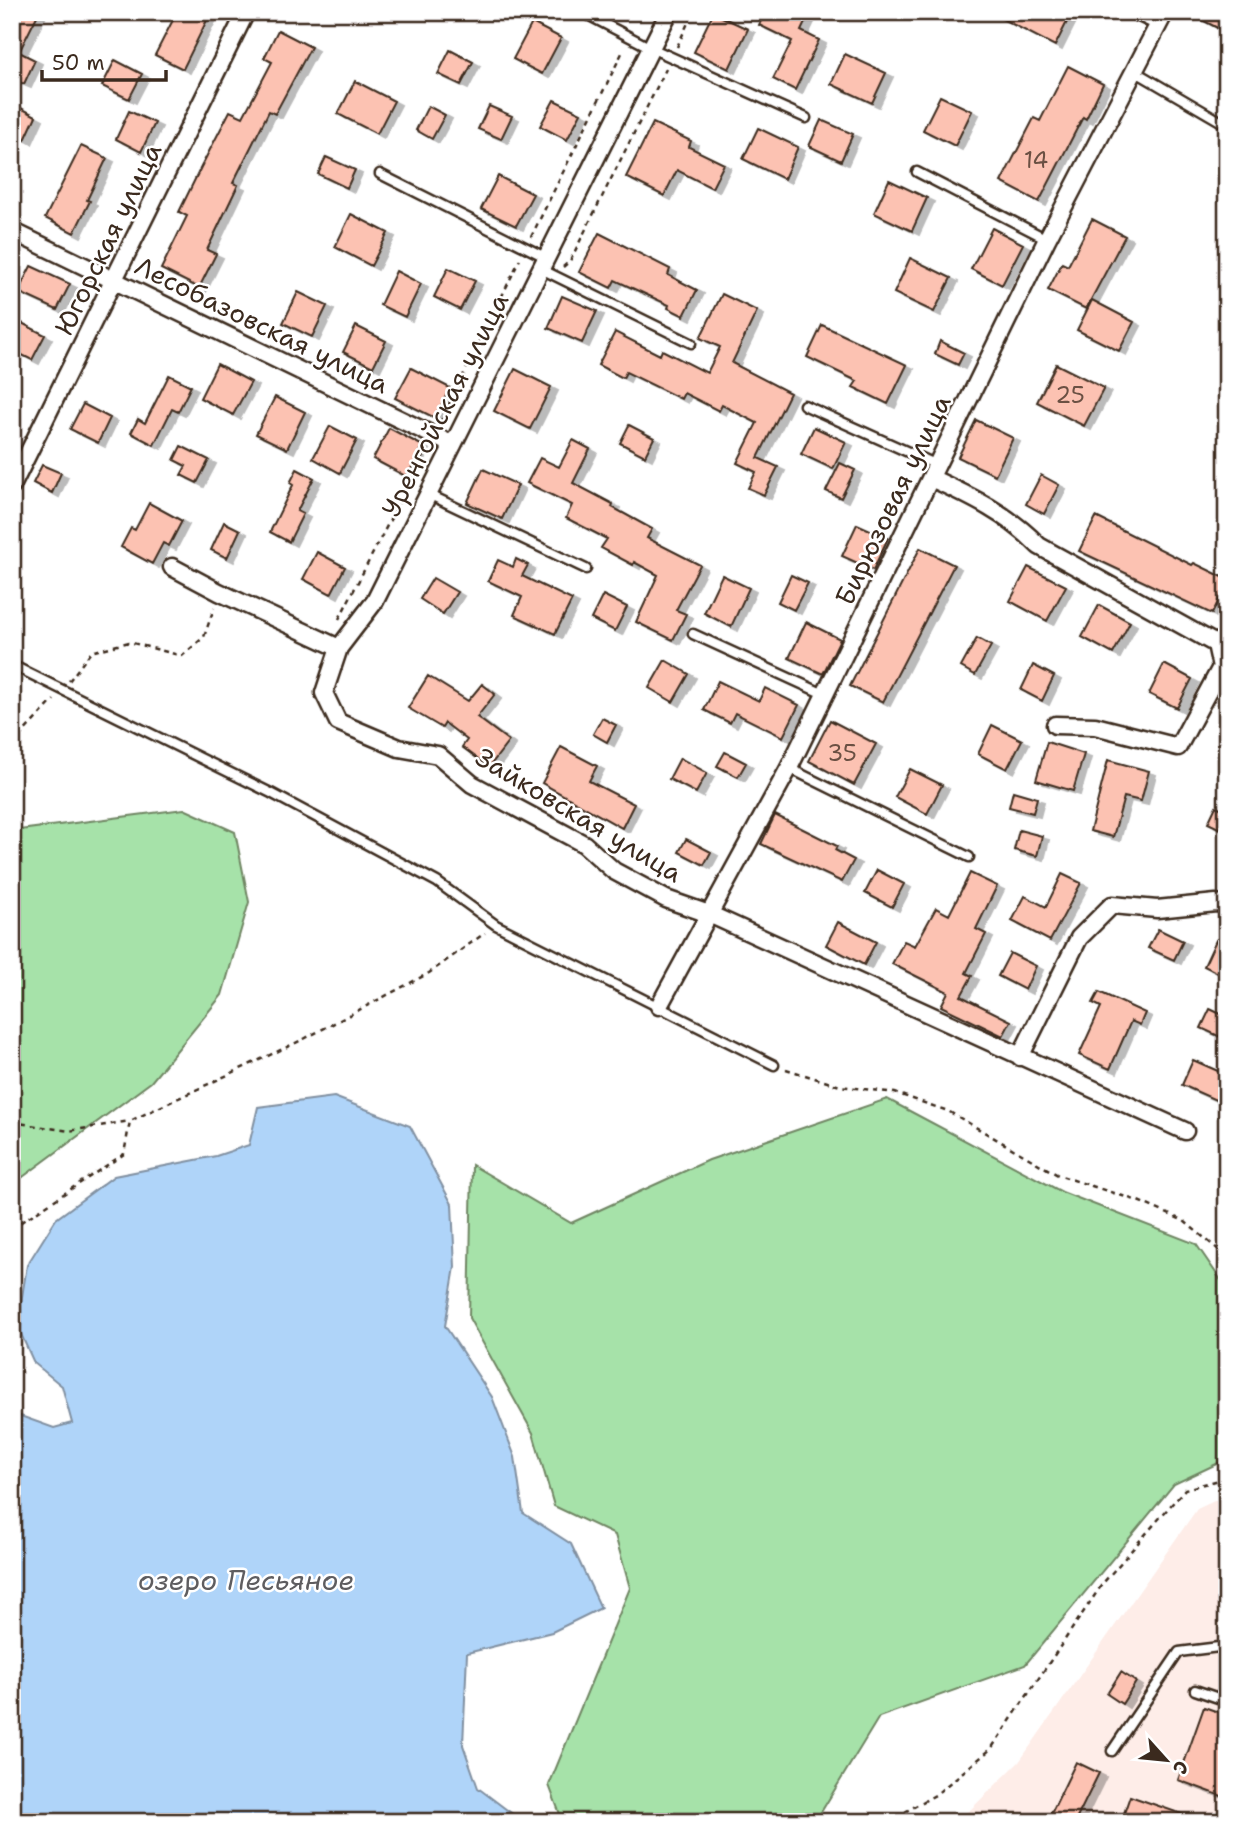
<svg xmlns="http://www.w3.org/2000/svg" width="1239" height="1834" font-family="'Shantell Sans',sans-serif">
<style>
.built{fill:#feede8}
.green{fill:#a6e2a9;stroke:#708664;stroke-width:2}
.water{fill:#afd4f9;stroke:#8190a1;stroke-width:2}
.building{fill:#fcc2b2;stroke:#3b2a1e;stroke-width:2;filter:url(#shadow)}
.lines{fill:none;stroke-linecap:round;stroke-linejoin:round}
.lane-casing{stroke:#3b2a1e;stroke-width:13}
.street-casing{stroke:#3b2a1e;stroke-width:21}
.path{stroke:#3b2a1e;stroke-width:2.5;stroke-dasharray:5 5;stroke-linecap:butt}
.lane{stroke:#fff;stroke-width:8}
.street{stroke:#fff;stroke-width:16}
.labels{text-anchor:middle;stroke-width:5;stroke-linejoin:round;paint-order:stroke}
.number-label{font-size:23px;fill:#6b5043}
.street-label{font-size:26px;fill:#3b2a1e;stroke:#fff}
.water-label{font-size:28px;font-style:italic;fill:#5e5d60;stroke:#fff}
</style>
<defs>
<filter id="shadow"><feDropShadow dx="7" dy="4" stdDeviation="0" flood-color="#0004"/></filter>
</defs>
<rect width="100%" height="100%" fill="#fff"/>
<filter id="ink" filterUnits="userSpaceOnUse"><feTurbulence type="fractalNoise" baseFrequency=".0143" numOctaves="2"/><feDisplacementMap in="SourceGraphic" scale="14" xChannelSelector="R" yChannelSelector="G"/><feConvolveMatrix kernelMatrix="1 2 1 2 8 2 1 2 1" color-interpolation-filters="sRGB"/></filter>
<g filter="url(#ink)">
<path class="built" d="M1227 1495V1822H952L970 1810 1019 1762 1197 1509Z"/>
<path class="green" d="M184 809 235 832 249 902 222 995 151 1082 12 1185V831Z
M887 1099 1062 1192 1196 1244 1227 1289V1459L1174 1484 1025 1665 879 1717 815 1822H563L549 1785 630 1588 615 1535 554 1506 533 1433 469 1318 472 1165 571 1223 709 1160Z"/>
<path class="water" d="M334 1097 410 1126 452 1204 455 1267 445 1326 492 1397 515 1457 523 1513 571 1544 601 1608 552 1632 467 1653 463 1745 478 1788 523 1822H12V1413L54 1428 72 1423 62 1386 34 1363 20 1332 21 1303 27 1265 56 1219 114 1176 216 1156 249 1145 258 1107Z"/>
<path class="building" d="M12 12H39L19 52 35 60 24 84 12 79Z
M177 12H211L183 69 155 55Z
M765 12H810L801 31 819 40 795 90 773 79 792 41 759 25Z
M989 12H1072L1055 46Z
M1187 12H1227V33Z
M713 13 748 29 729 69 694 52Z
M532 23 561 38 542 74 513 59Z
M278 30 311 47 275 114 269 111 233 183 238 185 207 250 216 254 199 288 161 269 187 216 179 212 201 167 230 111 243 117 272 62 264 58Z
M450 50 473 62 461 85 438 74Z
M845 54 886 73 872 103 831 84Z
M115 60 142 74 129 99 102 86Z
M1068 66 1103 84 1086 119 1083 117 1039 202 1001 182 1034 118 1040 121Z
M355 81 394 101 377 134 338 114Z
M940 96 972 111 955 146 923 130Z
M554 100 581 113 567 140 540 126Z
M17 106 36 116 25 140 12 133V115Z
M428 106 445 115 432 139 416 130Z
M489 106 512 116 501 139 478 129Z
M129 111 155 123 141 152 116 139Z
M821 120 853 134 841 161 809 146Z
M653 123 691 141 689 147 724 164 712 188 677 170 664 196 626 177Z
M758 128 798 147 784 179 743 159Z
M81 146 107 158 87 200 90 201 74 233 45 218Z
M326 157 355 170 347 188 318 174Z
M498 176 533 194 516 226 481 209Z
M889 180 927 198 912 231 874 213Z
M351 214 388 233 371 266 335 247Z
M1092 219 1125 236 1086 309 1048 290 1062 263 1068 266Z
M992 228 1023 244 1002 285 971 269Z
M599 233 670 269 668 275 697 290 684 316 668 308 669 305 615 280 611 288 579 272Z
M910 258 951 278 934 312 894 293Z
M31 266 70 284 57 310 18 292Z
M448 268 475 281 460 310 434 297Z
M396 271 421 284 405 317 380 305Z
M298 292 327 306 312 337 283 323Z
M722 294 757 311 732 363 790 393 758 458 778 467 764 495 748 488 756 472 737 463 757 423 722 405 719 411 684 393 681 399 626 372 623 378 598 365 615 332 660 355 662 350 707 373 720 347 700 338Z
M562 296 597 311 582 343 548 328Z
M1092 300 1134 322 1119 351 1077 330Z
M16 320 45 335 32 360 12 350V327Z
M822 325 907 365 888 404 853 387 857 381 807 357Z
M356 326 386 341 373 367 343 352Z
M940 341 964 353 958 365 935 354Z
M217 364 251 382 233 415 200 398Z
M1056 364 1104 388 1084 426 1037 402Z
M411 368 450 388 435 418 395 398Z
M515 369 551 387 530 429 494 411Z
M169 375 191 386 178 412 172 409 154 445 131 433 138 419 145 423Z
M275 397 305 412 287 449 256 434Z
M83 404 110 418 98 443 70 429Z
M976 420 1013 438 995 475 958 457Z
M629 425 654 438 645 456 620 443Z
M330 426 357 440 340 473 313 458Z
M814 427 846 442 833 469 801 454Z
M389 428 423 446 407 477 373 459Z
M573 440 590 449 573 483 613 504 612 507 652 529 647 538 700 565 676 610 686 614 673 640 636 622 658 575 634 562 633 565 601 548 607 539 566 518 572 505 527 483 540 458 559 467Z
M181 446 209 460 197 483 181 475 186 466 174 460Z
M840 463 855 470 841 498 826 491Z
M42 465 61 473 52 493 33 483Z
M297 469 314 478 297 511 303 514 289 542 270 532 293 485 290 483Z
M483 469 518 485 502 519 467 503Z
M1041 475 1059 485 1044 514 1026 504Z
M149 503 182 521 169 546 163 543 152 564 121 547 131 528 135 530Z
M1096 517 1192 565 1194 563 1227 579V584L1212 614 1079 551Z
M224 522 240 530 227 558 211 550Z
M857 524 888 538 873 570 842 556Z
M920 548 954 565 883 702 850 686Z
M317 552 345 567 331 594 303 579Z
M516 559 528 565 522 576 572 600 555 634 514 615 522 597 488 581 498 560 513 567Z
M1028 567 1066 586 1047 621 1010 601Z
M722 575 749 588 731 627 704 613Z
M791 575 808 583 794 610 778 602Z
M433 578 457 592 443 614 420 599Z
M603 595 627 607 615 631 591 619Z
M1099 605 1130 622 1113 654 1082 637Z
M806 622 840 639 823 674 789 658Z
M977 638 991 646 975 675 961 667Z
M665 660 689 674 673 702 649 688Z
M1164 664 1192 679 1177 708 1149 694Z
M1033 665 1054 676 1042 701 1021 690Z
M428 676 468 701 482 684 495 694 477 717 509 741 489 767 462 747 467 740 445 723 442 728 408 708Z
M718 681 759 701 765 688 799 705 783 737 735 713 730 723 704 710Z
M602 718 616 725 607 742 593 734Z
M830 720 876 744 854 785 809 761Z
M992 725 1022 740 1007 769 978 754Z
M1047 742 1084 754 1073 791 1036 780Z
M561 747 597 766 589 781 634 804 622 828 542 783Z
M725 752 746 763 738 777 717 766Z
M680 758 707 773 696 793 669 779Z
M1108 760 1149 771 1141 801 1124 797 1113 837 1090 831Z
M910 769 942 785 927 814 895 797Z
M1013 791 1037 798 1033 813 1009 807Z
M1216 806 1227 811V832L1208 823Z
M775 815 837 846 835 850 854 860 842 882 761 844Z
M1019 830 1042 836 1037 856 1014 850Z
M686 839 711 852 704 865 679 852Z
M877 870 904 884 892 907 865 893Z
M970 873 997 886 976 929 986 934 966 973 972 976 961 996 1011 1021 1003 1036 941 1006 948 992 892 964 904 941 915 946 936 908 949 915Z
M1062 874 1081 883 1050 941 1012 921 1025 896 1046 907Z
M838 922 876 942 864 965 826 945Z
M1158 929 1183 941 1174 960 1148 948Z
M1216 940 1227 945V965L1222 975 1204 966Z
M1010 953 1036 966 1025 990 998 976Z
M1099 992 1145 1013 1140 1025 1131 1021 1110 1069 1079 1055 1101 1007 1093 1003Z
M1210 1009 1227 1017V1040L1201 1028Z
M1193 1060 1227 1075V1086L1220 1102 1182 1085Z
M1121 1672 1136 1682 1122 1704 1107 1694Z
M1204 1707 1227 1715V1798L1178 1780Z
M1076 1762 1099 1773 1075 1822H1047Z
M1130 1796 1199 1820 1198 1822H1121Z"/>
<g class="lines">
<defs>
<path id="lane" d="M582 12 651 48 806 118
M1128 12 1158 26
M1136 72 1227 125
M917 172 1047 239
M380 174 547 258
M541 269 691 343
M804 405 937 465
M428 494 586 569
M693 634 826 695
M12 665 271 793 437 882 496 925 774 1065
M789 768 969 857
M1195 1690 1227 1701
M1112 1751 1179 1652 1227 1646"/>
<path id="street" d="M12 231 453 445
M931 478C972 497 1008 514 1039 546L1216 644 1221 667 1227 670
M12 486 246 12
M172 567 219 592 339 648 375 601 669 12
M339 648 324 693 338 722 399 748 438 755 472 784 584 844 614 871 666 899 709 914 1185 1131
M1055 725 1095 726 1178 747 1226 658
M659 1006 789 768 1047 239 1165 12
M1020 1057 1079 938 1112 905 1157 909 1216 903 1227 905"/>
</defs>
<use href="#lane" class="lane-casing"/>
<use href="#street" class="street-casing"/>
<path class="path" d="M677 47 693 12
M531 237 624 49
M563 267 570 261 666 69
M440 423 520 259
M339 619 426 450
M69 681 91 652 129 642 182 656 204 637 214 608
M12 744 54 700
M786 1069 840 1086 895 1093 948 1111 1058 1175 1138 1201 1184 1221 1220 1251 1227 1263
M12 1122 69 1131 130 1121
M12 1228 124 1154 130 1121 304 1039 429 973 485 933
M887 1822 935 1795 991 1749 1103 1583 1185 1489 1227 1478"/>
<use href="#lane" class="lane"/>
<use href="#street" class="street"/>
</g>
</g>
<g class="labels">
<g class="number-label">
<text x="1036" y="168">14</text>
<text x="1070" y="403">25</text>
<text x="842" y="761">35</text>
</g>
<g class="street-label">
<text transform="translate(108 239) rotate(-64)" y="9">Югорская улица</text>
<text transform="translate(262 325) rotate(26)" y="9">Лесобазовская улица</text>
<text transform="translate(445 405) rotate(-63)" y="9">Уренгойская улица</text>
<text transform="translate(893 500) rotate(-64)" y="9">Бирюзовая улица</text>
<text transform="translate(579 815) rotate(31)" y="9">Зайковская улица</text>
</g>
<g class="water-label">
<text x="246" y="1590">озеро Песьяное</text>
</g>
</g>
<rect width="1239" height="1834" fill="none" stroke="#fff" stroke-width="42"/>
<rect x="21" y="21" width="1197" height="1792" fill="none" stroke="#3b2a1e" stroke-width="2.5" filter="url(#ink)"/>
<g transform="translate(1166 1760) rotate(117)" stroke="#ffffff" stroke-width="5" paint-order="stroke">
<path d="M0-5L12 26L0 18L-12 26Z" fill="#3b2a1e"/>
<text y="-10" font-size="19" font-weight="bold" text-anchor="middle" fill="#3b2a1e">С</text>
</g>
<path d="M42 70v10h124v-10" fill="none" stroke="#3b2a1e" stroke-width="3.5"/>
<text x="52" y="70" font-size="21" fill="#3b2a1e" stroke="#ffffff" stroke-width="5" paint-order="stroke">50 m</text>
</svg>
